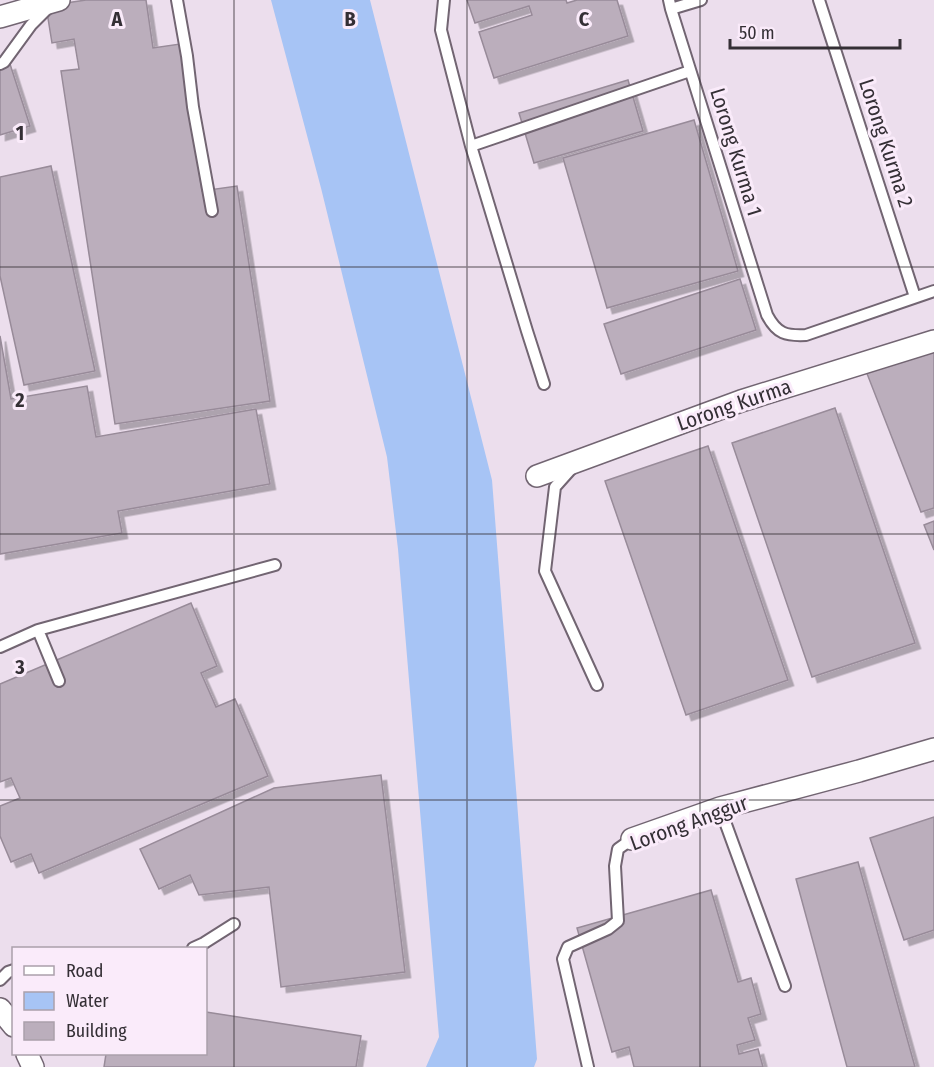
<svg xmlns="http://www.w3.org/2000/svg" width="934" height="1067" font-family="'Fira Sans Condensed',sans-serif">
<style>
.water{fill:#a7c4f5}
.building{fill:#bbaebc;stroke:#988b99;stroke-width:1.5;filter:url(#shadow)}
.lines{fill:none;stroke-linecap:round;stroke-linejoin:round}
.service-casing{stroke:#726572;stroke-width:14}
.minor-casing{stroke:#726572;stroke-width:24}
.service{stroke:#fff;stroke-width:10}
.minor{stroke:#fff;stroke-width:21}
.grid{fill:none;stroke:#342f35;stroke-width:1.5;stroke-opacity:0.55}
.labels{text-anchor:middle;stroke-width:6;stroke-linejoin:round;paint-order:stroke}
.street-label{font-size:21px;fill:#342f35;stroke:#faebfa}
.grid-label{font-size:20px;text-anchor:middle;font-weight:bold;fill:#342f35;stroke:#faebfa;stroke-width:6;stroke-linejoin:round;paint-order:stroke}
</style>
<defs>
<filter id="shadow"><feDropShadow dx="5.5" dy="5.5" stdDeviation="0" flood-color="#0004"/></filter>
</defs>
<rect width="100%" height="100%" fill="#ecdeed"/>
<path class="water" d="M271 0H370L492 480 537 1059 534 1067H426L439 1037 398 549 387 457 321 188Z"/>
<path class="building" d="M86 0H146L153 48 180 44 202 191 237 186 270 401 115 424 61 71 79 69 74 39 52 43 46 6Z
M467 0H566L567 3 577 0H617L628 36 494 78 479 32 532 15 529 6 475 23Z
M10 64 30 126 0 135V68Z
M628 80 643 131 534 163 519 113Z
M694 120 738 271 607 308 563 158Z
M51 166 95 371 24 385 0 276V177Z
M740 279 756 330 621 374 604 324Z
M0 336 11 399 87 386 96 437 256 409 270 484 118 511 122 533 0 554Z
M934 345V508L921 512 866 371Z
M835 408 915 643 812 677 732 443Z
M708 446 788 680 686 715 605 481Z
M934 521V550L924 525Z
M191 603 217 666 201 673 216 707 235 699 268 776 39 873 31 854 11 862 0 836V806L20 798 11 778 0 782V684Z
M381 775 405 972 281 987 269 887 199 895 190 875 159 889 140 849 274 788Z
M934 817V930L904 940 870 838Z
M858 862 915 1067H847L796 879Z
M711 890 738 982 751 978 761 1014 748 1018 755 1040 737 1045 739 1054 758 1049 763 1067H634L629 1047 612 1052 577 928Z
M206 1012 361 1036 356 1067H104L106 1054H206Z"/>
<g class="lines">
<defs>
<path id="service" d="M177 0 187 56 193 107 212 211
M444 0 441 30 471 146 527 331 544 384
M669 0 671 9 767 315C777 334 786 336 806 335L934 291
M819 0 915 297
M671 9 701 0
M0 64 4 62 31 25 49 7
M471 146 690 71
M572 468 555 487 545 571 597 685
M38 630 59 681
M0 647 38 630 275 565
M720 808 785 986
M193 948 204 943 234 924
M0 980 8 972 14 970
M588 1067 563 959 568 947 608 929 618 921 615 866 618 849 632 839"/>
<path id="minor" d="M0 17 59 0
M537 476 741 401 934 341
M632 839 720 808 859 771 934 749
M0 1009 14 1026
M27 1054 33 1067"/>
</defs>
<use href="#service" class="service-casing"/>
<use href="#minor" class="minor-casing"/>
<use href="#service" class="service"/>
<use href="#minor" class="minor"/>
</g>
<path class="grid" d="M234 0V1067M467 0V1067M700 0V1067M0 267H934M0 534H934M0 800H934"/>
<g class="labels">
<g class="street-label">
<text transform="translate(886 143) rotate(72)" y="7">Lorong Kurma 2</text>
<text transform="translate(736 152) rotate(73)" y="7">Lorong Kurma 1</text>
<text transform="translate(734 405) rotate(-19)" y="7">Lorong Kurma</text>
<text transform="translate(689 823) rotate(-20)" y="7">Lorong Anggur</text>
</g>
</g>
<g class="grid-label">
<text x="117" y="26">A</text>
<text x="350" y="26">B</text>
<text x="584" y="26">C</text>
<text x="20" y="140">1</text>
<text x="20" y="407">2</text>
<text x="20" y="674">3</text>
</g>
<rect x="12" y="947" width="195" height="108" fill="#faebfa" stroke="#aba0ab" stroke-width="1.5"/>
<rect x="24" y="966" width="30" height="9" fill="#ffffff" stroke="#aba0ab" stroke-width="1.5"/>
<text x="66" y="977" font-size="18" fill="#342f35">Road</text>
<rect x="24" y="992" width="30" height="18" fill="#a7c4f5" stroke="#aba0ab" stroke-width="1.5"/>
<text x="66" y="1007" font-size="18" fill="#342f35">Water</text>
<rect x="24" y="1022" width="30" height="18" fill="#bbaebc" stroke="#aba0ab" stroke-width="1.5"/>
<text x="66" y="1037" font-size="18" fill="#342f35">Building</text>
<path d="M730 39v9h170v-9" fill="none" stroke="#342f35" stroke-width="3"/>
<text x="739" y="39" font-size="18" fill="#342f35" stroke="#faebfa" stroke-width="4.5" paint-order="stroke">50 m</text>
</svg>
